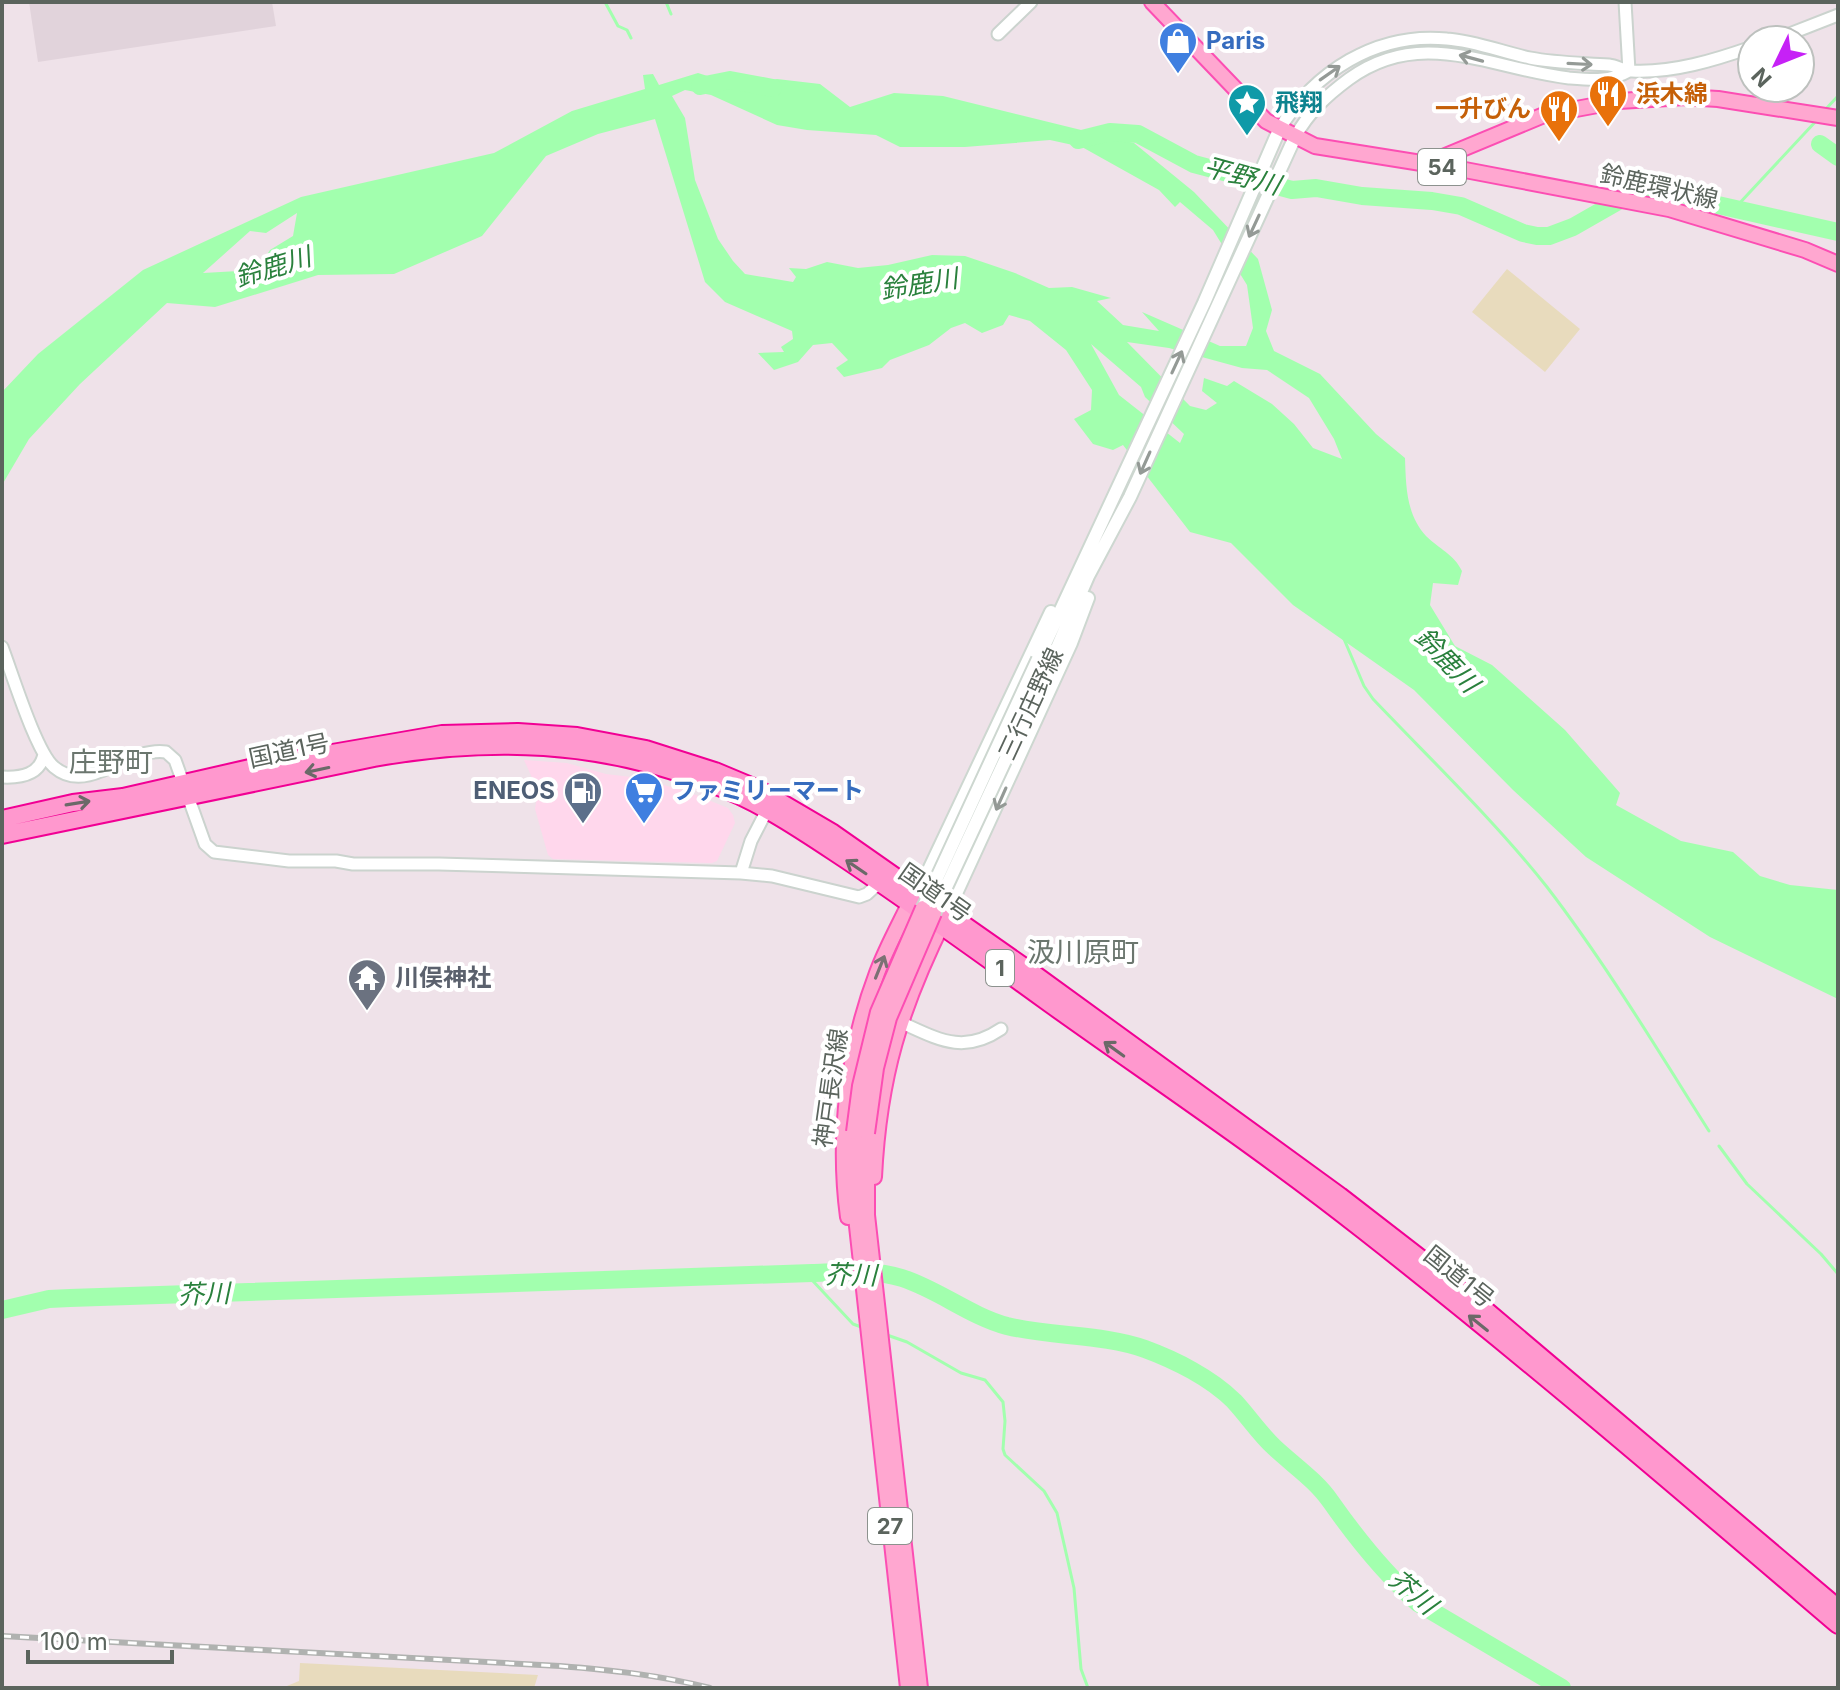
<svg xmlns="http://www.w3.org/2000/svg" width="1840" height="1690" font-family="Inter,'Noto Sans JP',sans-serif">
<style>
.commercial{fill:#ffd7ec}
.education{fill:#e1d3db}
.green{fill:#e8dbbd}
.water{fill:#a2ffae;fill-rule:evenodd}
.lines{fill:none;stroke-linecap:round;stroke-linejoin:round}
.stream{stroke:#a2ffae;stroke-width:3}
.river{stroke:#a2ffae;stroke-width:18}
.tertiary-casing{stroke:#cbd3ce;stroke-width:15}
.secondary-casing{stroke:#cdd7d0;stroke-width:16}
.primary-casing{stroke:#fc4eb3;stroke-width:18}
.trunk-casing{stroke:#f10094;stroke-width:20}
.tertiary{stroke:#fff;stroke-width:11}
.secondary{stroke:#fff;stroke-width:12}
.primary{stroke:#ffa7d0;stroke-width:14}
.trunk{stroke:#ff98ce;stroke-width:16}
.rail-casing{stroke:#b0b2b0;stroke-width:6}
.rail{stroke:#fff;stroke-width:3;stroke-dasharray:9;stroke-linecap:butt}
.secondary-bridge-casing{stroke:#cdd7d0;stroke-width:16;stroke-linecap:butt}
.primary-bridge-casing{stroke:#fc4eb3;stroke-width:18;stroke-linecap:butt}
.secondary-bridge{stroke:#fff;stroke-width:12}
.primary-bridge{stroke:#ffa7d0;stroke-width:14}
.oneway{stroke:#949a96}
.oneway2{stroke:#6b6968}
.oneway3{stroke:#7c7174}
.labels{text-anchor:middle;stroke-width:8;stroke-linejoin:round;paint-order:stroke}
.shield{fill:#fff;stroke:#8c928e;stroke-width:2}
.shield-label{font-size:22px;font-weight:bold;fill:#5b645d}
.shop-label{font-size:24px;font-weight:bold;fill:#366cbe;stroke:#fff;text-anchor:start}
.food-label{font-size:24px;font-weight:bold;fill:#c56008;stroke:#fff;text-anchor:start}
.culture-label{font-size:24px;font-weight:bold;fill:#0d838f;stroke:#fff;text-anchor:start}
.street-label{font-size:24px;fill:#5b645d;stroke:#fff}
.service-label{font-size:24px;font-weight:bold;fill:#4e5e75;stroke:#fff;text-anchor:end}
.worship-label{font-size:24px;font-weight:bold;fill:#5b616d;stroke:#fff;text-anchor:start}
.water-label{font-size:26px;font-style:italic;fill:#2a813d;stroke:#fff}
.quarter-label{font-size:28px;fill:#6b766e;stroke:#fff}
</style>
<rect width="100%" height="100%" fill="#efe2e9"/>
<path class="commercial" d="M524 760 567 763 606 774 640 778 691 793 728 808 733 815 735 823 717 861 712 863 553 859 548 855 535 809 538 791Z"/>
<path class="education" d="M29 2H272L276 26 38 62Z"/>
<path class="green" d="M1507 269 1580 329 1545 372 1472 312Z
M300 1663 538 1675 534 1688H282L299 1681Z"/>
<path class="water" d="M698 73 739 86 777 79 820 84 850 107 894 93 943 96 1134 143 1194 192 1258 259 1272 310 1266 331 1274 351 1320 374 1376 434 1405 458C1406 486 1406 514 1426 536 1439 549 1454 554 1462 571L1458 585 1433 583 1430 605 1455 646 1492 665 1565 730 1620 793 1616 805 1681 841 1733 852 1760 876 1790 885 1838 890V999L1710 937 1586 857 1513 790 1414 690 1293 605 1231 543 1190 532 1123 445 1113 450 1093 444 1074 419 1091 410 1092 390 1066 350 1030 321 1009 315 1003 325 982 333 965 323 951 328 929 345 890 360 882 368 844 377 836 368 848 360 832 343 813 345 798 362 774 370 758 353 784 352 781 347 793 339 792 331 725 302 705 282 655 119 598 134 546 156 482 236 394 274 318 275 215 307 167 303 80 384 29 439 2 485V392L38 354 143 270 301 197 494 153 572 111 645 89 643 75 653 74 659 85ZM685 90 711 95 777 125 807 130 876 135 900 147H965L1050 140 1082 147 1159 190 1175 207 1180 202 1213 230 1247 285 1253 328 1246 346H1220L1142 312 1159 331 1123 325 1097 301 1111 298 1072 287 1049 288 1015 273 965 256 932 255 888 265 858 268 827 262 806 269 789 268 796 277 793 282 745 274 733 261 718 239 695 180 685 118 672 96ZM297 213 293 236 270 250 257 270 203 273 250 231 266 233ZM1127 342 1169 348 1242 368 1267 370 1309 398 1334 439 1342 459 1313 448 1294 424 1272 404 1234 381 1227 386 1204 378 1202 391 1217 403 1206 410 1190 406ZM1091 344 1141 387 1145 397 1184 434 1180 443 1119 395Z"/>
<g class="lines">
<path class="stream" d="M605 2 618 26 627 30 631 38
M666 2 671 14
M1824 111 1838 96
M1736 207 1817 120
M1344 639 1364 686 1373 699C1432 761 1494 820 1547 887 1606 964 1657 1049 1709 1131
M1719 1146 1747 1184 1821 1254 1838 1274
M812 1273V1280L853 1324 864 1328
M887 1335 907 1342 961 1373 985 1380 1003 1402 1005 1421 1003 1449 1005 1455 1044 1491 1057 1513 1074 1588 1081 1669 1088 1688"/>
<path class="river" d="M700 86 730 80 773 88
M1078 140 1110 132 1138 134 1194 164 1292 190 1316 188 1362 196 1432 201 1461 206 1523 233 1537 236H1549L1573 227 1636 191 1652 186 1673 190 1709 203 1838 232
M1820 144 1838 157
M2 1310 49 1299 70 1298 812 1273C842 1272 873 1269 902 1278 939 1290 970 1316 1007 1326 1052 1337 1103 1334 1145 1349 1175 1360 1211 1378 1234 1401 1248 1416 1259 1433 1274 1447 1293 1465 1316 1480 1331 1502 1357 1539 1384 1573 1418 1603L1562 1688"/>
<defs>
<path id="tertiary" d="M1625 2 1629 71
M998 34 1031 2
M1774 40 1838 15
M1279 130C1314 72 1376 32 1447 39 1475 41 1502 52 1530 58 1556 63 1582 63 1609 65 1617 66 1624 71 1632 71 1673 73 1715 60 1752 47
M1295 137C1309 112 1326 96 1349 79 1422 26 1491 69 1569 78 1591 80 1610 82 1629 71
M2 647C12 673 36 752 54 767 68 779 85 778 101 771 121 763 144 749 166 752L175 760 205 844 214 852 289 861H336L353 864H439L741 873 772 876 859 897 867 894 879 883
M2 777C21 778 40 775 44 754
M741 873 751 841 767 810
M900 1022C938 1039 963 1055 1001 1029"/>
<path id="secondary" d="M1038 659 1204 303 1279 130
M1051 662 1088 576 1130 497 1295 137
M916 892 928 872 1051 612
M947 913 1071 643 1088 598"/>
<path id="primary" d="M1152 2 1266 121 1315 146 1465 170 1669 209 1805 250 1838 264
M1426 164 1544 115 1619 101 1685 97 1718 99 1838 118
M854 1132 856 1217 908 1688
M867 1133V1215L920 1688
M874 1177C879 1076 900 1009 945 918
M848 1217C837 1135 848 1050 877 973 887 946 902 920 914 894"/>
<path id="trunk" d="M2 819 73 803 123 797 263 765 442 734 518 732 577 736 646 749 715 771 758 789 833 833 1033 973 1340 1196 1468 1295 1838 1608
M2 835 374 758C490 737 599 741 711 784 761 802 805 833 849 862 917 908 984 956 1050 1004 1155 1079 1263 1151 1364 1231 1526 1358 1682 1492 1838 1625"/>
</defs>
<use href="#tertiary" class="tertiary-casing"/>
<use href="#secondary" class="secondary-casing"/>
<use href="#primary" class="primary-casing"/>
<use href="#trunk" class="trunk-casing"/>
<use href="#tertiary" class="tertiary"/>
<use href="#secondary" class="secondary"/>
<use href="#primary" class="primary"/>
<use href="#trunk" class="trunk"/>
<defs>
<path id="rail" d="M2 1636 560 1666C610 1670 660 1675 710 1688"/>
</defs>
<use href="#rail" class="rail-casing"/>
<use href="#rail" class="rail"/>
<defs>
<path id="secondary-bridge" d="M923 908 1038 659
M934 913 1051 662"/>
<path id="primary-bridge" d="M854 1132 860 1086 878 1012 923 908
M867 1133 876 1068 889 1018 934 913"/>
</defs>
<use href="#secondary-bridge" class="secondary-bridge-casing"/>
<use href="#primary-bridge" class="primary-bridge-casing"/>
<use href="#secondary-bridge" class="secondary-bridge"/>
<use href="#primary-bridge" class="primary-bridge"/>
</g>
<defs><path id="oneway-shaft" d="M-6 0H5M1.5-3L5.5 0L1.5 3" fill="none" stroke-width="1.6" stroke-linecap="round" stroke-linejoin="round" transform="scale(2)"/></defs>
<g class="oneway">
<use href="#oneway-shaft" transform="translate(1471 58) rotate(-165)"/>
<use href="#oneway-shaft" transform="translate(1580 64) rotate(3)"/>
<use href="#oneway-shaft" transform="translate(1330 73) rotate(-35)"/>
<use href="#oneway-shaft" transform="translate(1254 226) rotate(115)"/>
<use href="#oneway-shaft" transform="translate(1177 362) rotate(-65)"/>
<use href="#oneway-shaft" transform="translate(1145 463) rotate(114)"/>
<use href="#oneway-shaft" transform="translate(1001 799) rotate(114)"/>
</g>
<g class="oneway2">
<use href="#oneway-shaft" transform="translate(317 770) rotate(168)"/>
<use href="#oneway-shaft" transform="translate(78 803) rotate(-9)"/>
<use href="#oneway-shaft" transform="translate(856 867) rotate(-146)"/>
<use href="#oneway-shaft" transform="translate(1114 1049) rotate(-144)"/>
<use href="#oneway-shaft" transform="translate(1478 1323) rotate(-141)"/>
</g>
<use class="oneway3" href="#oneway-shaft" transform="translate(880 967) rotate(-68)"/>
<defs>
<symbol id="shop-pin" viewBox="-11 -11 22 30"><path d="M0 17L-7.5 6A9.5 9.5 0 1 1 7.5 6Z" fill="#3f7fe0" stroke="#fff"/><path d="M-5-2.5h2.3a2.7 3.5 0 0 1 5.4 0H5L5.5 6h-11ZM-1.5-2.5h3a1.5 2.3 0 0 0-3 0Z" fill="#fff"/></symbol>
<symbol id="restaurant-pin" viewBox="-11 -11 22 30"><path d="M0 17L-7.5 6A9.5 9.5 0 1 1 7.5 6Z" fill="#e8710a" stroke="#fff"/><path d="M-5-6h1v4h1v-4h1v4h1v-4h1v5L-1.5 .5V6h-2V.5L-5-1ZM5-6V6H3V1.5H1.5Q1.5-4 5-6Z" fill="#fff"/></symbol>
<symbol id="sight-pin" viewBox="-11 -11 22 30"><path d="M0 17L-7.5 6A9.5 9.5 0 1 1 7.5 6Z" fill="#0f9aa8" stroke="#fff"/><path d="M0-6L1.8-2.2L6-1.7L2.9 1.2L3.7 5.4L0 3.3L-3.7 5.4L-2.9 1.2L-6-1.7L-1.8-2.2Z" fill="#fff"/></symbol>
<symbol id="fuel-pin" viewBox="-11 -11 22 30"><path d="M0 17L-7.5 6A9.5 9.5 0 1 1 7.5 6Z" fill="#5c6f8a" stroke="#fff"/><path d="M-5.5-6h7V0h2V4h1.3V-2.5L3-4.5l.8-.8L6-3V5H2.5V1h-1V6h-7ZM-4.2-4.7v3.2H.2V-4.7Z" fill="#fff"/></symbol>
<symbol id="supermarket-pin" viewBox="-11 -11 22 30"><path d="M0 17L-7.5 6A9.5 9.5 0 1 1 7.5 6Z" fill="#3f7fe0" stroke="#fff"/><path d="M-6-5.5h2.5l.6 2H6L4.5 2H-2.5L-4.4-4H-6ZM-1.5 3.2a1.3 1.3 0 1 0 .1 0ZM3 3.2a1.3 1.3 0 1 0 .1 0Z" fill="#fff"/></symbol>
<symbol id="temple-pin" viewBox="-11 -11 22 30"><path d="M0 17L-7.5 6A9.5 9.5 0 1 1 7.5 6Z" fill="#6b7280" stroke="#fff"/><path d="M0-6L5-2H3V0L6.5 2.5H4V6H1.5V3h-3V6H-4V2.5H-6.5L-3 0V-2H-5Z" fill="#fff"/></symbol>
</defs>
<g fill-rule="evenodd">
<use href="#shop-pin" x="1156" y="19" width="44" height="60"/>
<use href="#restaurant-pin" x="1586" y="72" width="44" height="60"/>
<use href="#sight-pin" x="1225" y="81" width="44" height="60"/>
<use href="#restaurant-pin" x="1537" y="87" width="44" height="60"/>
<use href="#fuel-pin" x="561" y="769" width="44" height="60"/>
<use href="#supermarket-pin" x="622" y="769" width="44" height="60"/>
<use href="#temple-pin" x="345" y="956" width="44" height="60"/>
</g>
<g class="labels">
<g class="shield">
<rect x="1418" y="149" width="48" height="36" rx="6"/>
<rect x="986" y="950" width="28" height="36" rx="6"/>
<rect x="868" y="1508" width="44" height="36" rx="6"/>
</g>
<g class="shield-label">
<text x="1442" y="175">54</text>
<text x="1000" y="976">1</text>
<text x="890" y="1534">27</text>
</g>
<g class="shop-label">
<text x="1206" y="49">Paris</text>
<text x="672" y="799">ファミリーマート</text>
</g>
<g class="food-label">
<text x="1636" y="102">浜木綿</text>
<text x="1531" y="117" text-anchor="end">一升びん</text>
</g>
<g class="culture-label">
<text x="1275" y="111">飛翔</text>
</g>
<g class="street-label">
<text transform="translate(1659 187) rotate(13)" y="8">鈴鹿環状線</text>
<text transform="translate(1031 704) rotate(-65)" y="8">三行庄野線</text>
<text transform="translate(289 751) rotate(-12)" y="8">国道1号</text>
<text transform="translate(935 893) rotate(35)" y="8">国道1号</text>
<text transform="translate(831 1088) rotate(-82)" y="8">神戸長沢線</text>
<text transform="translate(1459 1277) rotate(39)" y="8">国道1号</text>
</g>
<g class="service-label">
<text x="555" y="799">ENEOS</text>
</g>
<g class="worship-label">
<text x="395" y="986">川俣神社</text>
</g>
<g class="water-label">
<text transform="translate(1242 176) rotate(15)" y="9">平野川</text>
<text transform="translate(273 267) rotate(-17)" y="9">鈴鹿川</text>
<text transform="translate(919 284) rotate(-9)" y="9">鈴鹿川</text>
<text transform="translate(1447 660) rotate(46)" y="9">鈴鹿川</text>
<text transform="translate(851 1275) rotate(1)" y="9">芥川</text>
<text transform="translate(204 1294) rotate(-2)" y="9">芥川</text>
<text transform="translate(1413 1592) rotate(40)" y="9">芥川</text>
</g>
<g class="quarter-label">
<text x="111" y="772">庄野町</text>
<text x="1083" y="962">汲川原町</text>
</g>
</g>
<rect width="1840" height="1690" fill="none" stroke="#5b645d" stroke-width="8"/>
<g transform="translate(1776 64) rotate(227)"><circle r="38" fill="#ffffff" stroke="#bdc1be" stroke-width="2"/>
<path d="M0-6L14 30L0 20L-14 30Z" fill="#c621f6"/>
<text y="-12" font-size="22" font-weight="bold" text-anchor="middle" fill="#5b645d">N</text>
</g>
<path d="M28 1650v12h144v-12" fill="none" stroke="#5b645d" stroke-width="4"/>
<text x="40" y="1650" font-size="24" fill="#5b645d" stroke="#ffffff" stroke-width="6" paint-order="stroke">100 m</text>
</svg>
